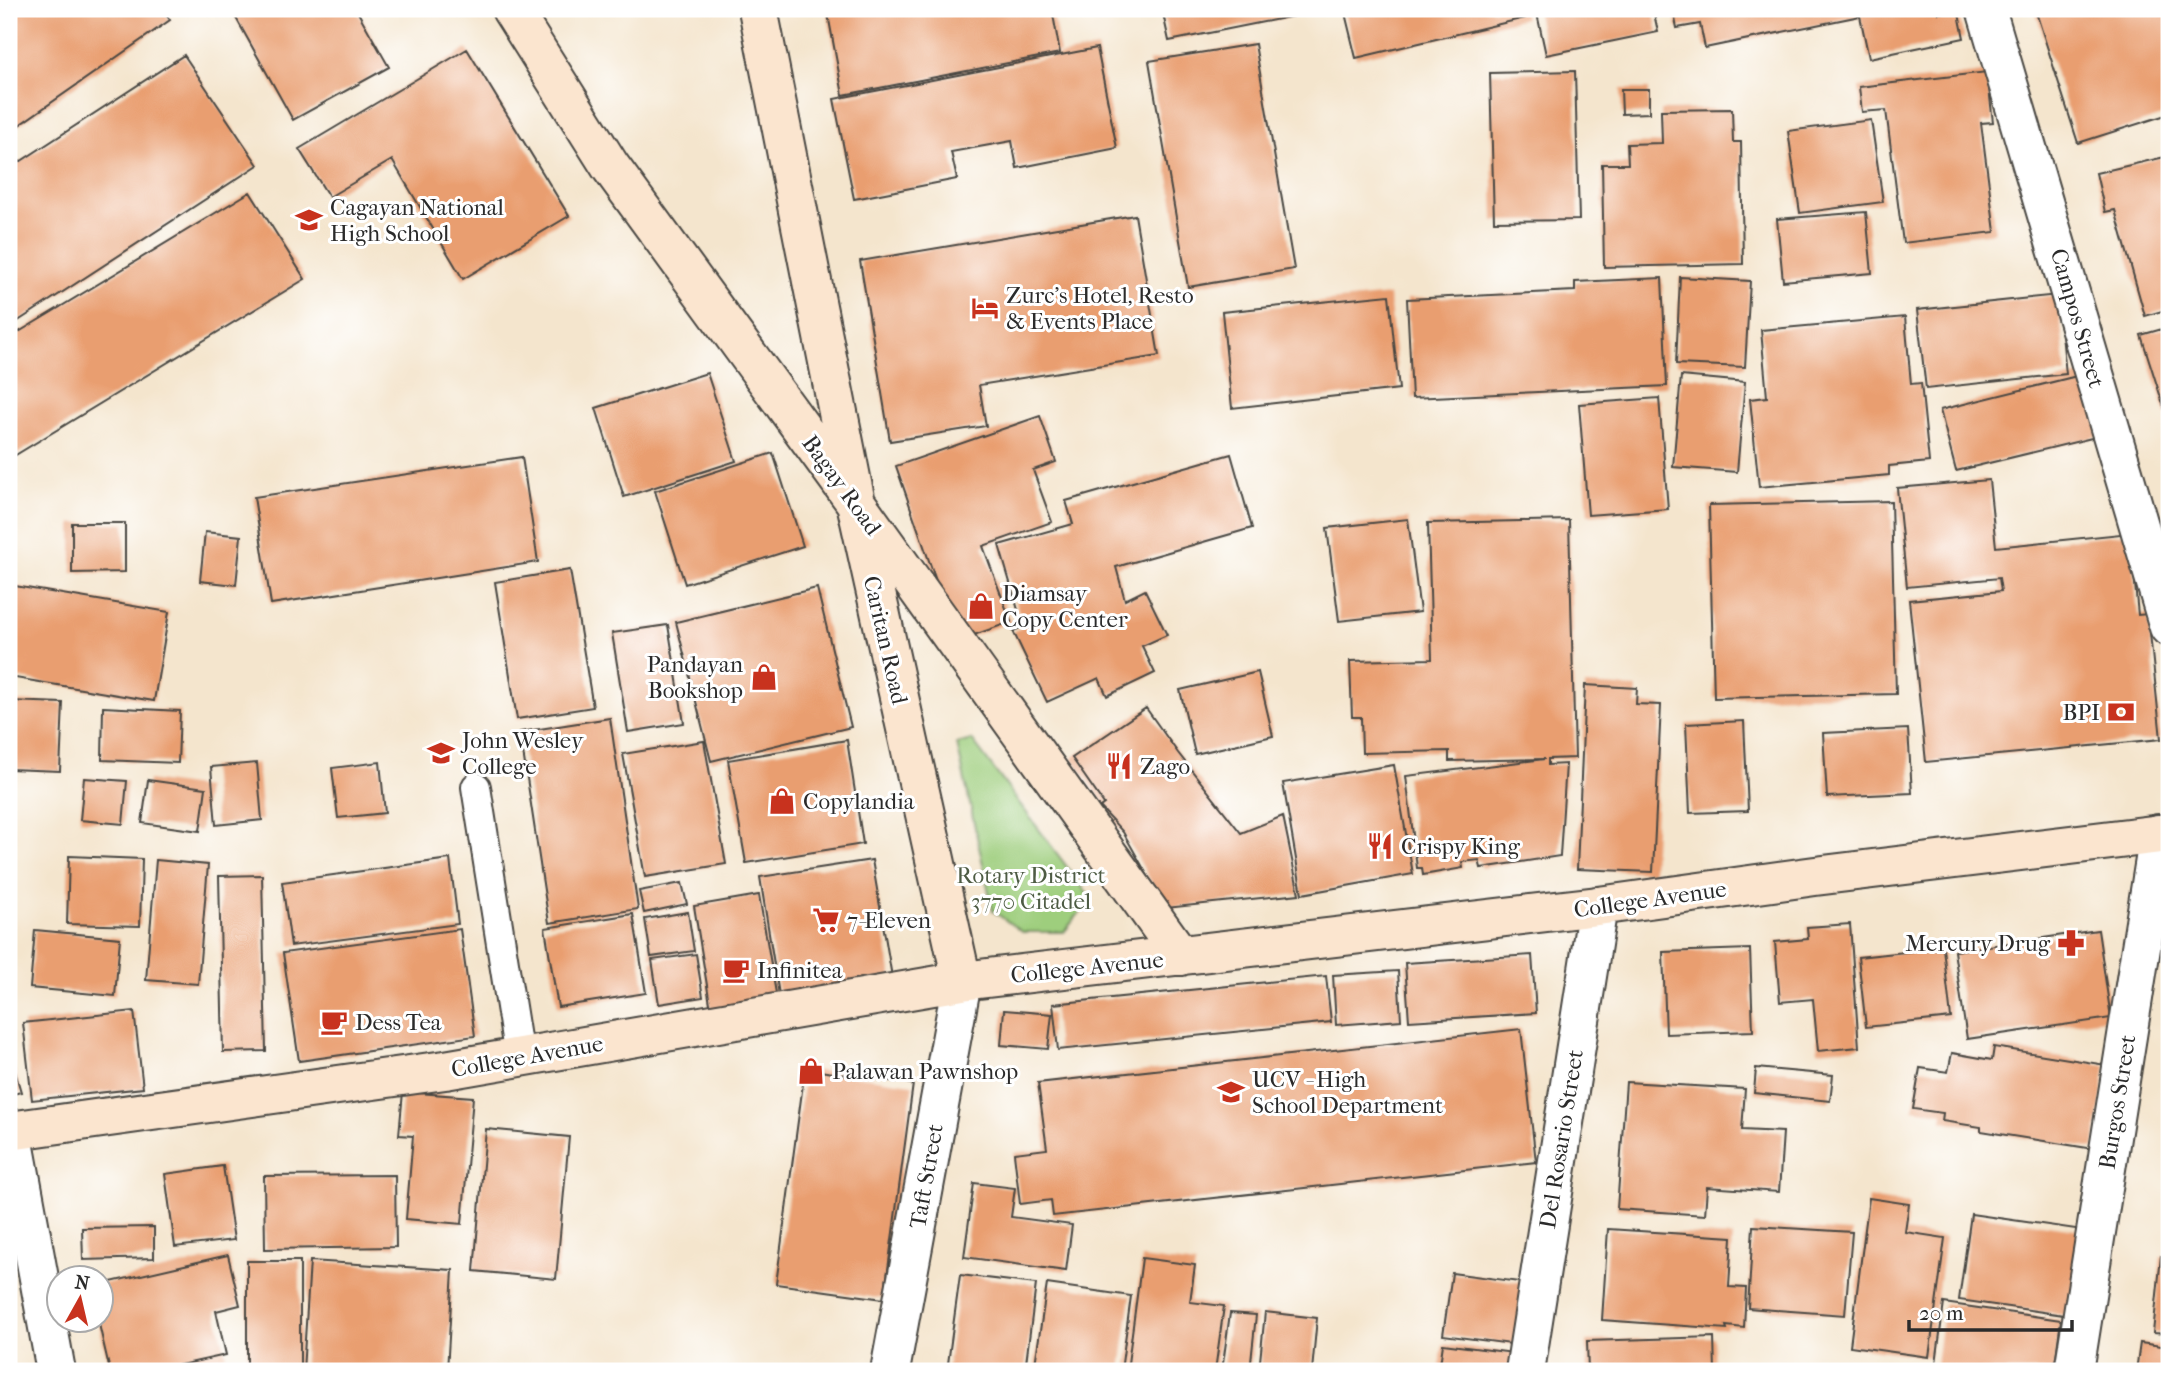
<svg xmlns="http://www.w3.org/2000/svg" width="2178" height="1380" font-family="'IM FELL French Canon',serif">
<style>
.green{fill:#9ece7d;stroke:#647c54;stroke-width:2}
.building{fill:#e99e6f}
.lines{fill:none;stroke-linecap:round;stroke-linejoin:round}
.service-casing{stroke:#494743;stroke-width:32}
.minor-casing{stroke:#494743;stroke-width:42}
.tertiary-casing{stroke:#494743;stroke-width:42}
.secondary-casing{stroke:#494743;stroke-width:42}
.service{stroke:#fff;stroke-width:28}
.minor{stroke:#fff;stroke-width:38}
.tertiary{stroke:#fff;stroke-width:38}
.secondary{stroke:#fbe5cf;stroke-width:38}
.labels{text-anchor:middle;stroke-width:6;stroke-linejoin:round;paint-order:stroke}
.poi-label{font-size:23px;fill:#2b2b2b;stroke:#fff;text-anchor:start}
.street-label{font-size:23px;fill:#2b2b2b;stroke:#fff}
.park-label{font-size:23px;fill:#4e5c44;stroke:#fff}
</style>
<rect width="100%" height="100%" fill="#fff"/>
<filter id="ink" filterUnits="userSpaceOnUse"><feTurbulence type="fractalNoise" baseFrequency=".0143" numOctaves="2"/><feDisplacementMap in="SourceGraphic" scale="14" xChannelSelector="R" yChannelSelector="G"/><feConvolveMatrix kernelMatrix="1 2 1 2 8 2 1 2 1" color-interpolation-filters="sRGB"/></filter>
<filter id="wash" filterUnits="userSpaceOnUse"><feTurbulence type="fractalNoise" baseFrequency=".00686" numOctaves="4" result="noise"/><feDisplacementMap in="SourceGraphic" scale="28" xChannelSelector="R" yChannelSelector="G"/><feGaussianBlur stdDeviation="1.57" result="paint"/><feColorMatrix in="noise" values="0 0 0 0 0 0 0 0 0 0 0 0 0 0 0 0 0 1.4 0 .05"/><feComposite in="paint" operator="in"/></filter>
<g filter="url(#wash)">
<rect width="100%" height="100%" fill="#f4e5cd"/>
<path class="green" d="M972 740 1091 899 1064 932H1022L993 911 957 744Z"/>
<g id="blocks">
<path class="building" d="M9 9H162L170 20 9 132Z
M231 9H356L389 67 293 120Z
M827 9H1052L1060 53 843 95Z
M1162 9H1324V10L1169 41Z
M1344 9H1523L1525 18 1356 58Z
M1536 9H1653L1658 32 1546 55Z
M1673 9H1938L1939 13 1958 9 1964 38 1869 58 1860 16 1705 48 1700 24 1677 28Z
M2035 9H2169V114L2078 143Z
M1255 44 1294 269 1188 287 1149 61Z
M1097 48 1117 148 1017 168 1012 141 951 152 957 179 854 199 834 99Z
M467 49 569 216 463 279 392 160 329 197 299 149Z
M184 55 258 165 9 327V169Z
M1575 71 1579 220 1494 221 1490 73Z
M1987 72 1993 122 1981 123 1995 232 1903 243 1886 110 1862 112 1859 87Z
M1621 89H1649V113L1622 114Z
M1732 109 1733 142H1741L1743 264 1604 267 1602 164H1628L1627 144 1662 143 1661 110Z
M1871 120 1883 202 1800 213 1788 131Z
M2169 156V309L2145 316 2115 210 2105 212 2096 173Z
M250 192 305 279 9 459V338Z
M1866 212 1872 273 1783 281 1777 219Z
M1135 215 1159 356 979 385 986 426 890 441 860 261Z
M1680 277 1750 281 1745 367 1676 364Z
M1662 278 1667 386 1412 398 1407 299 1575 291V282Z
M1389 295 1399 389 1232 408 1222 312Z
M2058 295 2066 374 1926 389 1917 310Z
M1905 317 1911 384 1921 383 1929 462 1889 466V475L1759 487 1750 399 1767 397 1761 330Z
M2169 327V423L2141 335Z
M707 373 736 461 624 497 596 408Z
M2085 374 2100 436 1956 471 1940 410Z
M1681 376 1745 382 1737 472 1673 467Z
M1659 398 1668 509 1588 515 1579 404Z
M1040 416 1056 462 1033 470 1052 522 983 546 1011 622 957 641 896 466Z
M773 453 803 546 685 584 655 491Z
M1231 454 1252 528 1116 567 1125 600 1145 590 1167 635 1142 646 1155 673 1107 696 1099 678 1047 702 1013 631 1023 627 999 545 1073 524 1066 501Z
M522 457 538 562 271 604 254 497Z
M1989 480 1996 547 2130 533 2138 615 2148 614 2161 739 1926 762 1909 600 2001 591 1999 578 1907 587 1897 488Z
M1891 501 1896 694 1714 698 1709 505Z
M1408 519 1420 612 1339 621 1327 528Z
M1569 520 1575 758 1548 759V765L1566 764 1560 856 1481 868 1479 860 1462 862 1463 868 1423 875 1422 868H1417L1406 776 1545 759 1449 761V751L1362 753 1361 717H1352L1350 661 1432 659 1428 523Z
M72 523H125V572L72 573Z
M205 532 241 536 236 585 200 581Z
M570 570 593 707 517 719 495 582Z
M9 585 169 612 154 701 9 677Z
M817 588 851 727 711 761 676 622Z
M668 625 684 723 628 732 612 633Z
M1258 672 1273 736 1195 754 1180 690Z
M1585 685 1637 688 1636 704 1661 705 1653 872 1577 869Z
M9 701 63 703 60 771 9 769Z
M103 707 180 711 178 763 102 760Z
M1146 708 1178 753 1241 833 1283 816 1299 894 1166 908 1123 832 1100 807 1104 804 1072 758Z
M610 718 638 909 549 923 520 732Z
M1744 721 1748 811 1690 813 1686 724Z
M1908 729 1912 793 1827 797 1823 733Z
M847 740 863 844 746 863 728 760Z
M704 741 726 864 645 877 623 754Z
M380 762 385 813 338 818 332 768Z
M257 763 262 820 216 825 211 767Z
M1394 765 1413 874 1302 894 1283 783Z
M84 778 127 781 123 824 80 820Z
M148 780 206 788 200 831 142 823Z
M69 856 142 859 140 926 67 924Z
M450 859 458 924 291 946 282 882Z
M156 860 208 865 198 984 146 980Z
M872 860 892 977 779 995 760 877Z
M262 875 266 1051 223 1052 219 876Z
M682 883 687 904 644 913 639 891Z
M759 895 778 1005 712 1016 694 906Z
M688 912 694 951 651 957 645 919Z
M633 914 646 993 558 1007 545 928Z
M1850 924 1859 1047 1818 1051 1813 999 1780 1002 1775 942 1808 939 1807 927Z
M460 929 475 1036 299 1061 283 953Z
M35 930 120 938 115 996 30 988Z
M2098 930 2111 1018 1967 1039 1954 951Z
M1943 948 1951 1018 1866 1027 1858 957Z
M1750 949 1753 1031 1666 1034 1663 952Z
M696 954 703 997 659 1004 652 960Z
M1532 955 1536 1013 1409 1021 1405 963Z
M1398 971 1401 1020 1336 1025 1333 975Z
M1326 976 1331 1022 1058 1050 1053 1004Z
M1004 1010 1052 1014 1048 1049 1001 1045Z
M134 1011 143 1088 32 1100 23 1023Z
M1521 1029 1536 1162 1053 1216 1051 1200 1020 1204 1014 1153 1047 1149 1038 1083Z
M1994 1047 2106 1065 2094 1149 1981 1131V1127L1942 1121 1943 1113 1913 1109 1920 1068 1948 1072 1952 1053 1992 1060Z
M9 1051 21 1092 9 1095Z
M1756 1068 1833 1075 1830 1101 1754 1093Z
M805 1069 913 1084 884 1299 776 1284Z
M1626 1082 1745 1089 1742 1130 1783 1132 1779 1192 1707 1187 1705 1215 1617 1209Z
M403 1092 473 1097 462 1224 406 1219 413 1136 399 1135Z
M486 1129 569 1137 556 1279 474 1271Z
M223 1166 234 1240 175 1247 165 1174Z
M395 1175 396 1247 265 1249 264 1176Z
M974 1183 1015 1188 1011 1217 1072 1225 1066 1271 964 1257Z
M1869 1198 1909 1204 1905 1232 1945 1238 1929 1357 1850 1346Z
M1971 1214 2083 1230 2071 1316 1959 1300Z
M1753 1226 1852 1232 1845 1315 1748 1308Z
M154 1227V1258L83 1260 82 1228Z
M1608 1229 1732 1237 1729 1287 1746 1288 1744 1328 1726 1326 1727 1329 1602 1320Z
M228 1255 240 1305 216 1311 226 1355 153 1371H110L98 1320H102V1284Z
M2161 1256H2169V1334L2153 1333Z
M1142 1258 1195 1265 1190 1302 1224 1306 1215 1371H1127Z
M247 1261H300V1371H247Z
M310 1261 453 1270 447 1371H303Z
M1452 1273 1527 1283 1518 1345 1443 1335Z
M960 1275 1036 1284 1025 1371H947Z
M1047 1284 1131 1296 1121 1371H1034Z
M1944 1303 2061 1320 2054 1371H1935Z
M1265 1312 1317 1318 1312 1371H1259Z
M1230 1313 1256 1315 1250 1371H1222Z
M1714 1337 1715 1371H1588L1587 1341Z
M2140 1343 2169 1347V1371H2136Z
M1443 1344 1514 1353 1512 1371H1439Z"/>
</g>
</g>
<g filter="url(#ink)">
<use href="#blocks" fill-opacity="0" stroke="#494743" stroke-width="2"/>
<g class="lines">
<defs>
<path id="service" d="M476 787 519 1057"/>
<path id="minor" d="M12 1131 56 1371
M890 1371 962 981
M1525 1371 1598 906
M2074 1371 2159 834"/>
<path id="tertiary" d="M1986 9 2169 627"/>
<path id="secondary" d="M511 9 610 166 856 503 1181 956
M758 9 856 503 962 981
M9 1131 445 1070 962 981 1598 906 1815 876 2169 833"/>
</defs>
<use href="#service" class="service-casing"/>
<use href="#minor" class="minor-casing"/>
<use href="#tertiary" class="tertiary-casing"/>
<use href="#secondary" class="secondary-casing"/>
<use href="#service" class="service"/>
<use href="#minor" class="minor"/>
<use href="#tertiary" class="tertiary"/>
<use href="#secondary" class="secondary"/>
</g>
</g>
<defs>
<symbol id="school-bare" viewBox="-9 -9 18 18"><path d="M0-5L7-2L0 1L-7-2ZM-4 1L0 2.5L4 1V4Q0 6-4 4Z" fill="#c8321e" stroke="#fff" stroke-width="2.5" paint-order="stroke"/></symbol>
<symbol id="hotel-bare" viewBox="-9 -9 18 18"><path d="M-6-4.5h1.5V1H6V5H4.5V3h-9V5H-6ZM-4 0a1.8 1.8 0 1 1 3.6 0ZM.5 0V-2.5h3Q6-2.5 6 0Z" fill="#c8321e" stroke="#fff" stroke-width="2.5" paint-order="stroke"/></symbol>
<symbol id="shop-bare" viewBox="-9 -9 18 18"><path d="M-5-2.5h2.3a2.7 3.5 0 0 1 5.4 0H5L5.5 6h-11ZM-1.5-2.5h3a1.5 2.3 0 0 0-3 0Z" fill="#c8321e" stroke="#fff" stroke-width="2.5" paint-order="stroke"/></symbol>
<symbol id="bank-bare" viewBox="-9 -9 18 18"><path d="M-6-4H6V4H-6ZM0-2.3a2.3 2.3 0 1 0 0 4.6a2.3 2.3 0 1 0 0-4.6Z" fill="#c8321e" stroke="#fff" stroke-width="2.5" paint-order="stroke"/></symbol>
<symbol id="university-bare" viewBox="-9 -9 18 18"><path d="M0-5L7-2L0 1L-7-2ZM-4 1L0 2.5L4 1V4Q0 6-4 4Z" fill="#c8321e" stroke="#fff" stroke-width="2.5" paint-order="stroke"/></symbol>
<symbol id="restaurant-bare" viewBox="-9 -9 18 18"><path d="M-5-6h1v4h1v-4h1v4h1v-4h1v5L-1.5 .5V6h-2V.5L-5-1ZM5-6V6H3V1.5H1.5Q1.5-4 5-6Z" fill="#c8321e" stroke="#fff" stroke-width="2.5" paint-order="stroke"/></symbol>
<symbol id="supermarket-bare" viewBox="-9 -9 18 18"><path d="M-6-5.5h2.5l.6 2H6L4.5 2H-2.5L-4.4-4H-6ZM-1.5 3.2a1.3 1.3 0 1 0 .1 0ZM3 3.2a1.3 1.3 0 1 0 .1 0Z" fill="#c8321e" stroke="#fff" stroke-width="2.5" paint-order="stroke"/></symbol>
<symbol id="pharmacy-bare" viewBox="-9 -9 18 18"><path d="M-2-6h4v4h4v4h-4v4h-4v-4h-4v-4h4Z" fill="#c8321e" stroke="#fff" stroke-width="2.5" paint-order="stroke"/></symbol>
<symbol id="cafe-bare" viewBox="-9 -9 18 18"><path d="M-5.5-4.5H6V0H3Q3 3.5 0 3.5H-2.5Q-5.5 3.5-5.5 0ZM3-3.2v2h1.7v-2ZM-6 4.5H4V6H-6Z" fill="#c8321e" stroke="#fff" stroke-width="2.5" paint-order="stroke"/></symbol>
</defs>
<g fill-rule="evenodd">
<use href="#school-bare" x="290" y="201" width="38" height="38"/>
<use href="#hotel-bare" x="966" y="289" width="38" height="38"/>
<use href="#shop-bare" x="962" y="587" width="38" height="38"/>
<use href="#shop-bare" x="745" y="658" width="38" height="38"/>
<use href="#bank-bare" x="2102" y="693" width="38" height="38"/>
<use href="#university-bare" x="422" y="734" width="38" height="38"/>
<use href="#restaurant-bare" x="1100" y="747" width="38" height="38"/>
<use href="#shop-bare" x="763" y="782" width="38" height="38"/>
<use href="#restaurant-bare" x="1361" y="827" width="38" height="38"/>
<use href="#supermarket-bare" x="807" y="901" width="38" height="38"/>
<use href="#pharmacy-bare" x="2052" y="924" width="38" height="38"/>
<use href="#cafe-bare" x="717" y="951" width="38" height="38"/>
<use href="#cafe-bare" x="315" y="1003" width="38" height="38"/>
<use href="#shop-bare" x="792" y="1052" width="38" height="38"/>
<use href="#school-bare" x="1212" y="1073" width="38" height="38"/>
</g>
<g class="labels">
<g class="poi-label">
<text x="330" y="215">Cagayan National<tspan x="330" dy="26">High School</tspan></text>
<text x="1006" y="303">Zurc's Hotel, Resto<tspan x="1006" dy="26">&amp; Events Place</tspan></text>
<text x="1002" y="601">Diamsay<tspan x="1002" dy="26">Copy Center</tspan></text>
<text x="743" y="672" text-anchor="end">Pandayan<tspan x="743" dy="26">Bookshop</tspan></text>
<text x="2100" y="720" text-anchor="end">BPI</text>
<text x="462" y="748">John Wesley<tspan x="462" dy="26">College</tspan></text>
<text x="1140" y="774">Zago</text>
<text x="803" y="809">Copylandia</text>
<text x="1401" y="854">Crispy King</text>
<text x="847" y="928">7-Eleven</text>
<text x="2050" y="951" text-anchor="end">Mercury Drug</text>
<text x="757" y="978">Infinitea</text>
<text x="355" y="1030">Dess Tea</text>
<text x="832" y="1079">Palawan Pawnshop</text>
<text x="1252" y="1087">UCV - High<tspan x="1252" dy="26">School Department</tspan></text>
</g>
<g class="street-label">
<text transform="translate(2078 318) rotate(74)" y="8">Campos Street</text>
<text transform="translate(842 485) rotate(54)" y="8">Bagay Road</text>
<text transform="translate(886 640) rotate(77)" y="8">Caritan Road</text>
<text transform="translate(1650 899) rotate(-8)" y="8">College Avenue</text>
<text transform="translate(1087 967) rotate(-6)" y="8">College Avenue</text>
<text transform="translate(527 1056) rotate(-10)" y="8">College Avenue</text>
<text transform="translate(2117 1102) rotate(-81)" y="8">Burgos Street</text>
<text transform="translate(1561 1139) rotate(-81)" y="8">Del Rosario Street</text>
<text transform="translate(926 1176) rotate(-80)" y="8">Taft Street</text>
</g>
<g class="park-label">
<text x="1031" y="883">Rotary District<tspan x="1031" dy="26">3770 Citadel</tspan></text>
</g>
</g>
<rect width="2178" height="1380" fill="none" stroke="#fff" stroke-width="35"/>
<g transform="translate(80 1299) rotate(8)"><circle r="33" fill="#ffffff" stroke="#aaaaaa" stroke-width="2"/>
<path d="M0-5L12 26L0 18L-12 26Z" fill="#c8321e"/>
<text y="-10" font-size="19" font-weight="bold" text-anchor="middle" fill="#2b2b2b">N</text>
</g>
<path d="M1909 1320v10h163v-10" fill="none" stroke="#2b2b2b" stroke-width="3.5"/>
<text x="1919" y="1320" font-size="21" fill="#2b2b2b" stroke="#ffffff" stroke-width="5" paint-order="stroke">20 m</text>
</svg>
